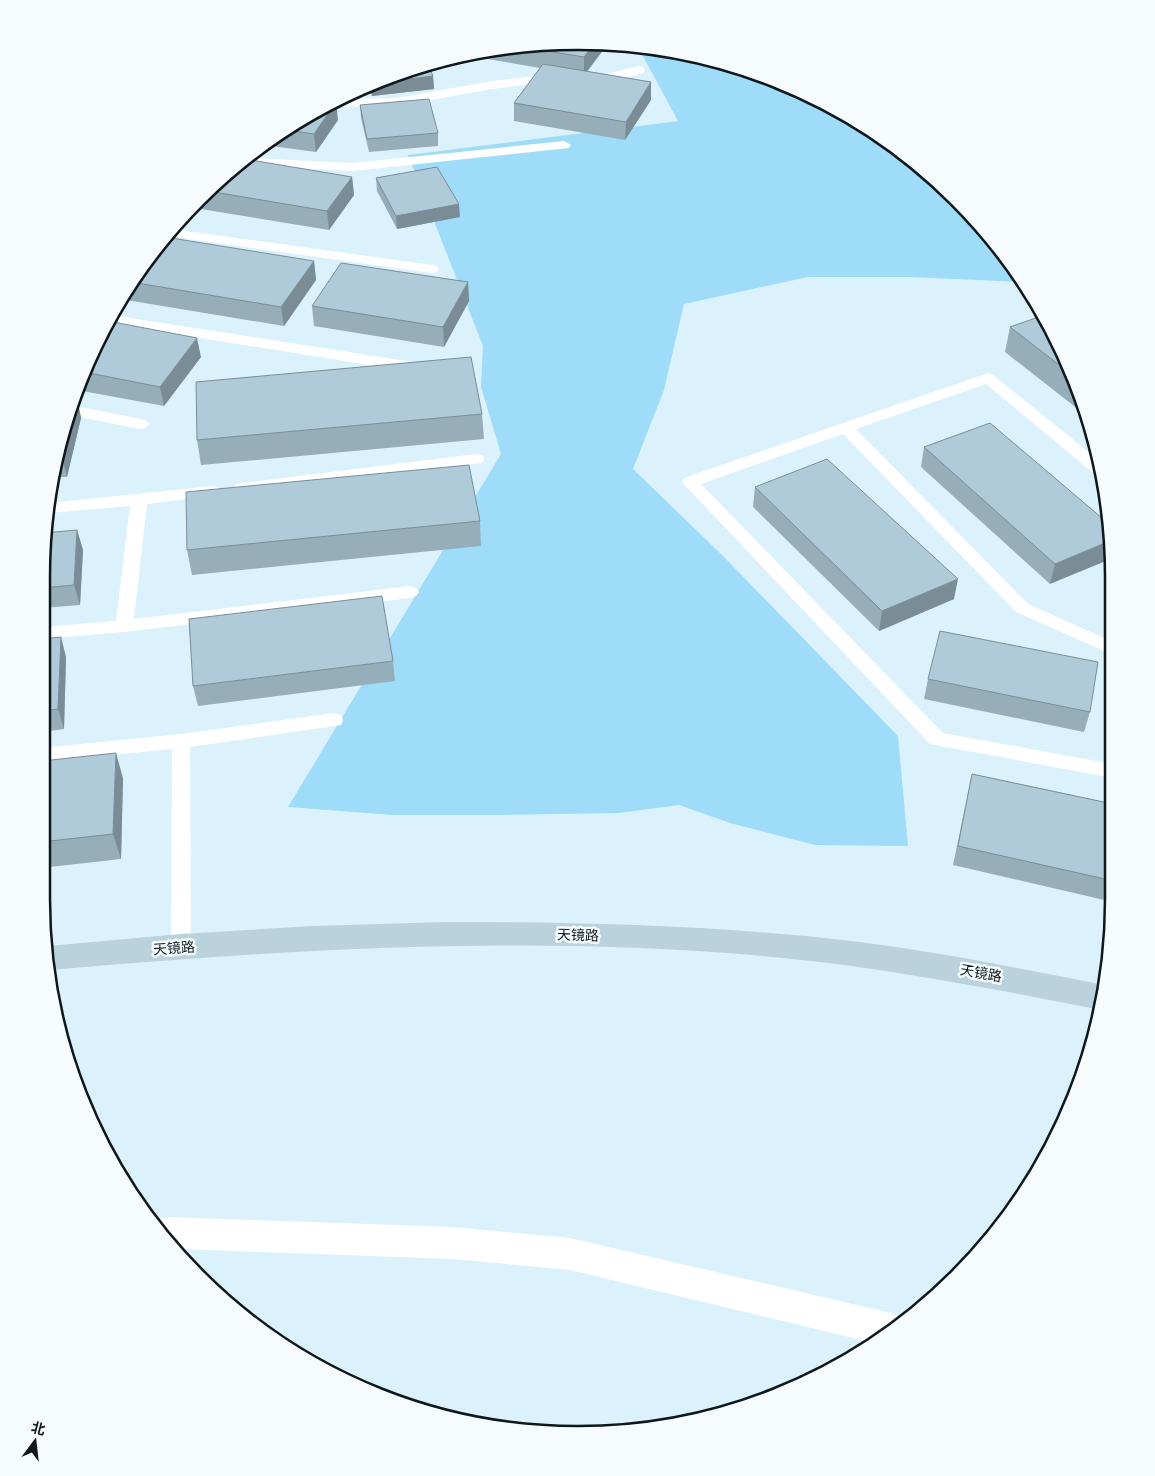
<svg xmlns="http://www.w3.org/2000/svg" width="1155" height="1476" font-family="'Varela Round','Noto Sans SC',sans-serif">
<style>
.green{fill:#9edcf9}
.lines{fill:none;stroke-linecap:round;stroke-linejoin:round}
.lane{fill:#fff;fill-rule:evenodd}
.street{fill:#fff;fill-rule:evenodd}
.secondary{fill:#bad2dd;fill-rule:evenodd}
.wall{fill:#96aeba}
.shaded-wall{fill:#7a8d97}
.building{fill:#afcad8;stroke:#7a8d97}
.labels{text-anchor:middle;stroke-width:5;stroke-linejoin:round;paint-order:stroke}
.street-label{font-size:14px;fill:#0d171c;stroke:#f6fcfe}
.rim{fill:none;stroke:#0d171c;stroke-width:2.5}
</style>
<rect width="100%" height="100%" fill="#dbf2fd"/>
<path class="green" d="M638 47 716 59 814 96 904 152 980 224 1022 282 909 277H808L684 304 664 390 633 469 723 556 898 736 908 846 815 845 730 823 679 805 619 813 497 815H393L288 807 501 454 481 387 483 346 408 155 678 121Z"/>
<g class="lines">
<path class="lane" d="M639 66 643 67 645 70 643 73C630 76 593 89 583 78L589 74H606Z
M554 74 560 78 558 81 492 89 397 106 333 107 328 105 340 99 397 98 492 81Z
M564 141 571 145 569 148 353 171 237 165 246 158 353 163Z
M172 229 432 265 437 266 439 269 437 272 432 273 166 236Z
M111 315 419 363 424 365 427 368 424 371 419 373 107 323Z
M988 373 993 375 1096 458 1099 473 1092 472 986 384 856 429 1028 604 1113 642V655L1016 612 843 434 701 484 943 733 1113 764V778L930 744 682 482 684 478Z
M70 405 141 419 147 421 149 424 147 427 141 429 69 415Z
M476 454 482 455 484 459 482 463 242 493 236 492 234 488 236 484 242 483Z
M212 486 218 487 220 491 218 495 147 504 134 619 410 586 416 588 419 592 416 596 410 598 124 632 42 639V627L116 621 130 506 49 513 50 503Z
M334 713 341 715 343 720 341 725 190 747 191 947 188 953 181 955 174 953 171 947 172 749 42 762V748L181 734Z"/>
<path class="street" d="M164 1217 453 1227 570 1238 891 1313 904 1318 905 1320 874 1343 570 1270 453 1259 177 1249 155 1221Z"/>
<path class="secondary" d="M446 922C579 922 711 925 843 940 931 950 1017 968 1104 985L1101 1010C1016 993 931 977 845 965 582 931 314 947 51 970L48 946 181 934 313 926Z"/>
</g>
<path class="wall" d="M607 43V45L587 72 651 82V100L625 140 514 121V103L540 68 482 58V52L507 46Z
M405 70 433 76 434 89 372 96 368 86Z
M360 105 438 133V146L369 152 361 118Z
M309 113 338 120 316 152 264 145Z
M224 174 352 177 354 195 329 230 201 209 200 200Z
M376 178 460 217 397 229 377 191Z
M152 251 314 261 316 280 284 326 120 299Z
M468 282 469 301 444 347 314 326 312 306Z
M1044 315 1085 405 1088 417 1005 352 1010 327Z
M108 321 201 357 164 406 77 390Z
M77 398 81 418 67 477H55L70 405Z
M482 414 484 439 201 465 197 440Z
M924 447 1109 524 1050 584 921 467Z
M755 487 954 599 879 631 753 507Z
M480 521 481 546 192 575 187 550Z
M77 530 83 550 80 605 42 608V543Z
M42 639 66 657 64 729 42 732Z
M393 661 395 681 198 706 193 686Z
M928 679 1090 712 1084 732 924 699Z
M42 761 123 778 121 859 41 868Z
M972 774 1113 804V902L953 865Z"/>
<path class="shaded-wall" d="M595 43H607V45L584 75V57Z
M433 76 434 89 372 96 371 85 377 83Z
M651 82V100L625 140 626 122Z
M336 102 338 120 316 152 314 134Z
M352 177 354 195 329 230 327 211Z
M459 204 460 217 397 229 396 216Z
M314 261 316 280 284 326 281 307Z
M468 282 469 301 444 347 443 327Z
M197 338 201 357 164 406 160 387Z
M77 398 81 418 67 477 62 457Z
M77 530 83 550 80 605 74 585Z
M1112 540 1113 558 1050 584 1055 564Z
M958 579 954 599 879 631 882 611Z
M61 637 66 657 64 729 58 709Z
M116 753 123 778 121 859 113 834Z"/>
<path class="building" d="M595 43 584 57 516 46Z
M428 64 433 76 377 83 405 70Z
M543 64 651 82 626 122 514 103Z
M429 99 438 133 367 139 360 105Z
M335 102H336L314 134 286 130 309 113Z
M245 159 352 177 327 211 208 191 224 174Z
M437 167 459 204 396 216 376 178Z
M165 237 314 261 281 307 131 282 152 251Z
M341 263 468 282 443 327 312 306Z
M1044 315 1071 374 1010 327Z
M108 321 197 338 160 387 84 372Z
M471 357 482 414 197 440 196 382Z
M73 398H77L62 457H59L70 405Z
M990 423 1109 524 1112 540 1055 564 924 447Z
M827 459 958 579 882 611 755 487Z
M469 465 480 521 187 550 186 492Z
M77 530 74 585 42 588V543L44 533Z
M382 596 393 661 193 686 189 619Z
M940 631 1098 662 1090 712 928 679Z
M61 637 58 709 42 711V639Z
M116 753 113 834 41 842 42 761Z
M972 774 1113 804 1114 881 958 846Z"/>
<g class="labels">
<g class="street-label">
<text transform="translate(578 935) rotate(2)" y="5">天镜路</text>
<text transform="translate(174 948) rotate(-4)" y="5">天镜路</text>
<text transform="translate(981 973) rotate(10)" y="5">天镜路</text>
</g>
</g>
<path d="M0 0H1155V1476H0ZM577 50H578A527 527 0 0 1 1105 577V899A527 527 0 0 1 578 1426H577A527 527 0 0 1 50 899V577A527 527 0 0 1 577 50Z" fill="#f6fcfe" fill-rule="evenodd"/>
<path class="rim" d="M577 50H578A527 527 0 0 1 1105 577V899A527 527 0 0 1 578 1426H577A527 527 0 0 1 50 899V577A527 527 0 0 1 577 50Z"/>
<g transform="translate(35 1441) rotate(15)" stroke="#f6fcfe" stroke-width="4" paint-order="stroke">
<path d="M0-4L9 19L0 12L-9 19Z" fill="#0d171c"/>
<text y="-8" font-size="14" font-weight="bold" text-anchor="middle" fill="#0d171c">北</text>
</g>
</svg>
